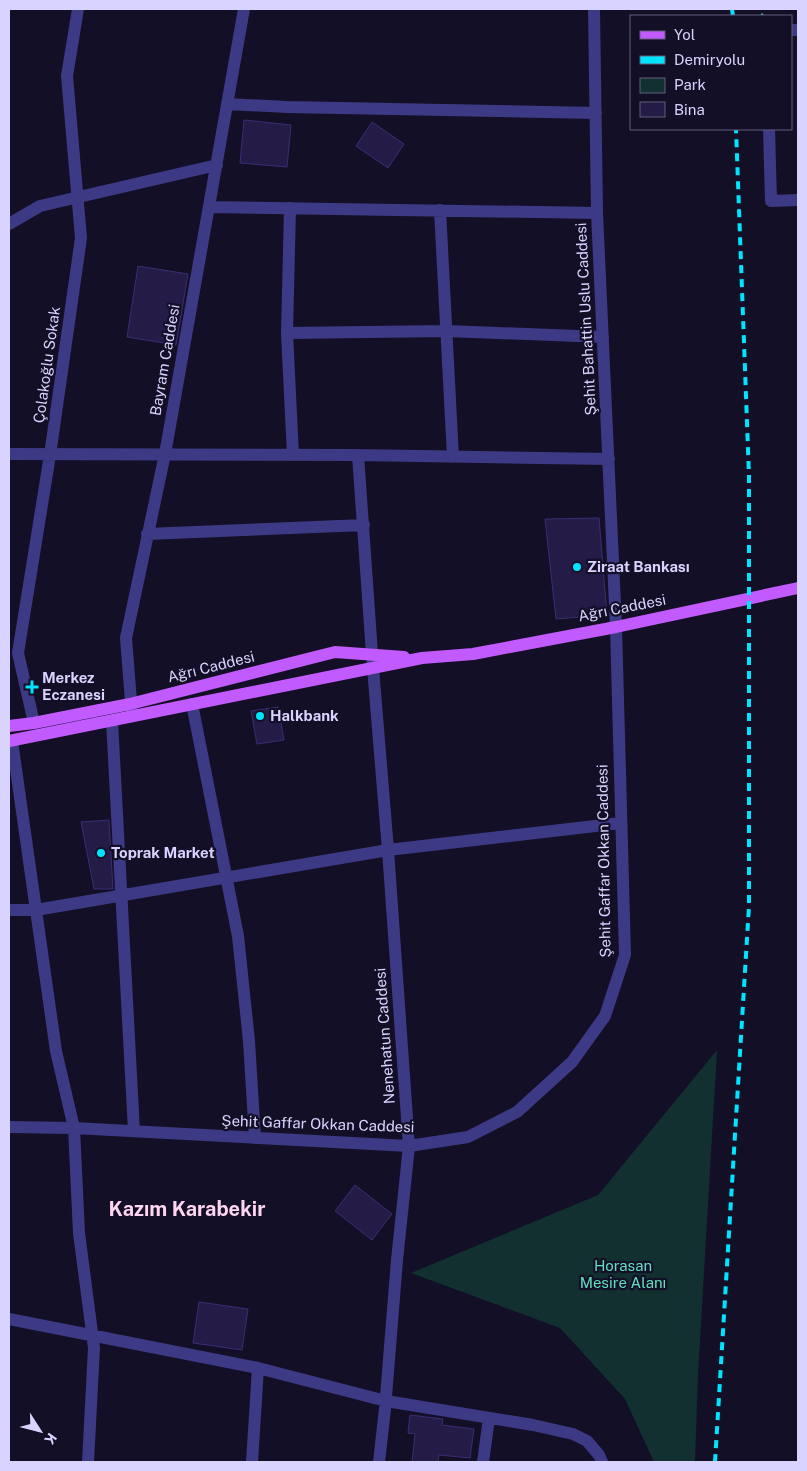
<svg xmlns="http://www.w3.org/2000/svg" width="807" height="1471" font-family="'Public Sans',sans-serif">
<style>
.green{fill:#12302f}
.building{fill:#241b47;stroke:#3b2d73}
.lines{fill:none;stroke-linecap:round;stroke-linejoin:round}
.path{stroke:#2fb8b0;stroke-width:2.5;stroke-dasharray:2.5 4;stroke-linecap:butt}
.minor{stroke:#3d3a85;stroke-width:12}
.major{stroke:#c25bff;stroke-width:12}
.rail{stroke:#00e5ff;stroke-width:4;stroke-dasharray:8 6;stroke-linecap:butt}
.poi-dot{fill:#00e5ff;stroke:#130f26;stroke-width:2}
.labels{text-anchor:middle;stroke-width:4.5;stroke-linejoin:round;paint-order:stroke}
.street-label{font-size:15px;fill:#d9d4ff;stroke:#130f26}
.poi-label{font-size:15px;font-weight:bold;fill:#d9d4ff;stroke:#130f26;text-anchor:start}
.park-label{font-size:15px;fill:#5fe0c0;stroke:#130f26}
.district-label{font-size:20px;font-weight:bold;fill:#ffd6f0;stroke:#130f26}
</style>
<rect width="100%" height="100%" fill="#130f26"/>
<path class="green" d="M717 1050 698 1375 695 1462H654L625 1399 560 1328 411 1273 598 1195Z"/>
<path class="building" d="M244 120 291 125 287 167 240 163Z
M372 122 404 144 388 168 356 146Z
M138 266 188 274 176 345 127 337Z
M599 518 607 615 556 619 545 519Z
M278 707 284 740 257 744 251 711Z
M109 820 113 889H94L81 822Z
M355 1185 392 1214 372 1240 335 1211Z
M199 1302 248 1309 242 1350 193 1343Z
M410 1415 443 1419 442 1425 474 1429 470 1458 439 1455 438 1462H412L415 1434 408 1433Z"/>
<g class="lines">
<path class="path" d="M762 16 763 9"/>
<path class="minor" d="M791 30H798
M227 104 287 107 596 113
M769 129 771 201 798 200
M210 207 597 213
M290 208 287 333 293 455
M440 210 453 457
M9 224 40 206 217 165
M287 333 447 331 603 337
M9 454 358 455 609 459
M358 455 373 668 388 850 409 1146 397 1260 385 1409 379 1462
M147 534 364 525
M192 704 238 936 249 1041 255 1138
M132 714 126 638 165 454 244 9
M112 721 134 1131
M34 723 18 653 50 455 81 238 67 76 78 9
M12 741 56 1051 74 1128 79 1233 94 1348 88 1462
M9 910H36L388 850 621 823
M9 1127 74 1128 409 1146 468 1137 517 1112 572 1062 605 1016 625 955 616 627 597 213 594 9
M9 1319 258 1368 386 1401 533 1425 573 1434 587 1441 599 1455 602 1462
M252 1462 258 1368
M483 1462 489 1418"/>
<path class="major" d="M9 726 34 723 130 704 335 652 404 657
M9 741 422 658 473 654 616 627 798 588"/>
<path class="rail" d="M732 9 733 16
M715 1462 749 906V476L736 129"/>
</g>
<g class="poi-dot">
<circle cx="577" cy="567" r="5"/>
<path d="M29.5 679.5h5v5h5v5h-5v5h-5v-5h-5v-5h5z"/>
<circle cx="260" cy="716" r="5"/>
<circle cx="101" cy="853" r="5"/>
</g>
<g class="labels">
<g class="street-label">
<text transform="translate(586 319) rotate(-93)" y="5">Şehit Bahattin Uslu Caddesi</text>
<text transform="translate(165 360) rotate(-80)" y="5">Bayram Caddesi</text>
<text transform="translate(47 365) rotate(-82)" y="5">Çolakoğlu Sokak</text>
<text transform="translate(622 608) rotate(-11)" y="5">Ağrı Caddesi</text>
<text transform="translate(211 667) rotate(-14)" y="5">Ağrı Caddesi</text>
<text transform="translate(604 861) rotate(-91)" y="5">Şehit Gaffar Okkan Caddesi</text>
<text transform="translate(385 1036) rotate(-94)" y="5">Nenehatun Caddesi</text>
<text transform="translate(318 1124) rotate(2)" y="5">Şehit Gaffar Okkan Caddesi</text>
</g>
<g class="poi-label">
<text x="587" y="572">Ziraat Bankası</text>
<text x="42" y="683">Merkez<tspan x="42" dy="17">Eczanesi</tspan></text>
<text x="270" y="721">Halkbank</text>
<text x="111" y="858">Toprak Market</text>
</g>
<g class="park-label">
<text x="623" y="1271">Horasan<tspan x="623" dy="17">Mesire Alanı</tspan></text>
</g>
<g class="district-label">
<text x="187" y="1216">Kazım Karabekir</text>
</g>
</g>
<rect width="807" height="1471" fill="none" stroke="#d9d4ff" stroke-width="20"/>
<rect x="630" y="15" width="162" height="115" fill="#130f26" stroke="#625e7d"/>
<rect x="640" y="31" width="25" height="8" fill="#c25bff" stroke="#625e7d"/>
<text x="674" y="40" font-size="15" fill="#d9d4ff">Yol</text>
<rect x="640" y="56" width="25" height="8" fill="#00e5ff" stroke="#625e7d"/>
<text x="674" y="65" font-size="15" fill="#d9d4ff">Demiryolu</text>
<rect x="640" y="78" width="25" height="15" fill="#12302f" stroke="#625e7d"/>
<text x="674" y="90" font-size="15" fill="#d9d4ff">Park</text>
<rect x="640" y="102" width="25" height="15" fill="#241b47" stroke="#625e7d"/>
<text x="674" y="115" font-size="15" fill="#d9d4ff">Bina</text>
<g transform="translate(40 1431) rotate(126)" stroke="#130f26" stroke-width="4" paint-order="stroke">
<path d="M0-4L9 19L0 12L-9 19Z" fill="#d9d4ff"/>
<text y="-8" font-size="14" font-weight="bold" text-anchor="middle" fill="#d9d4ff">K</text>
</g>
</svg>
